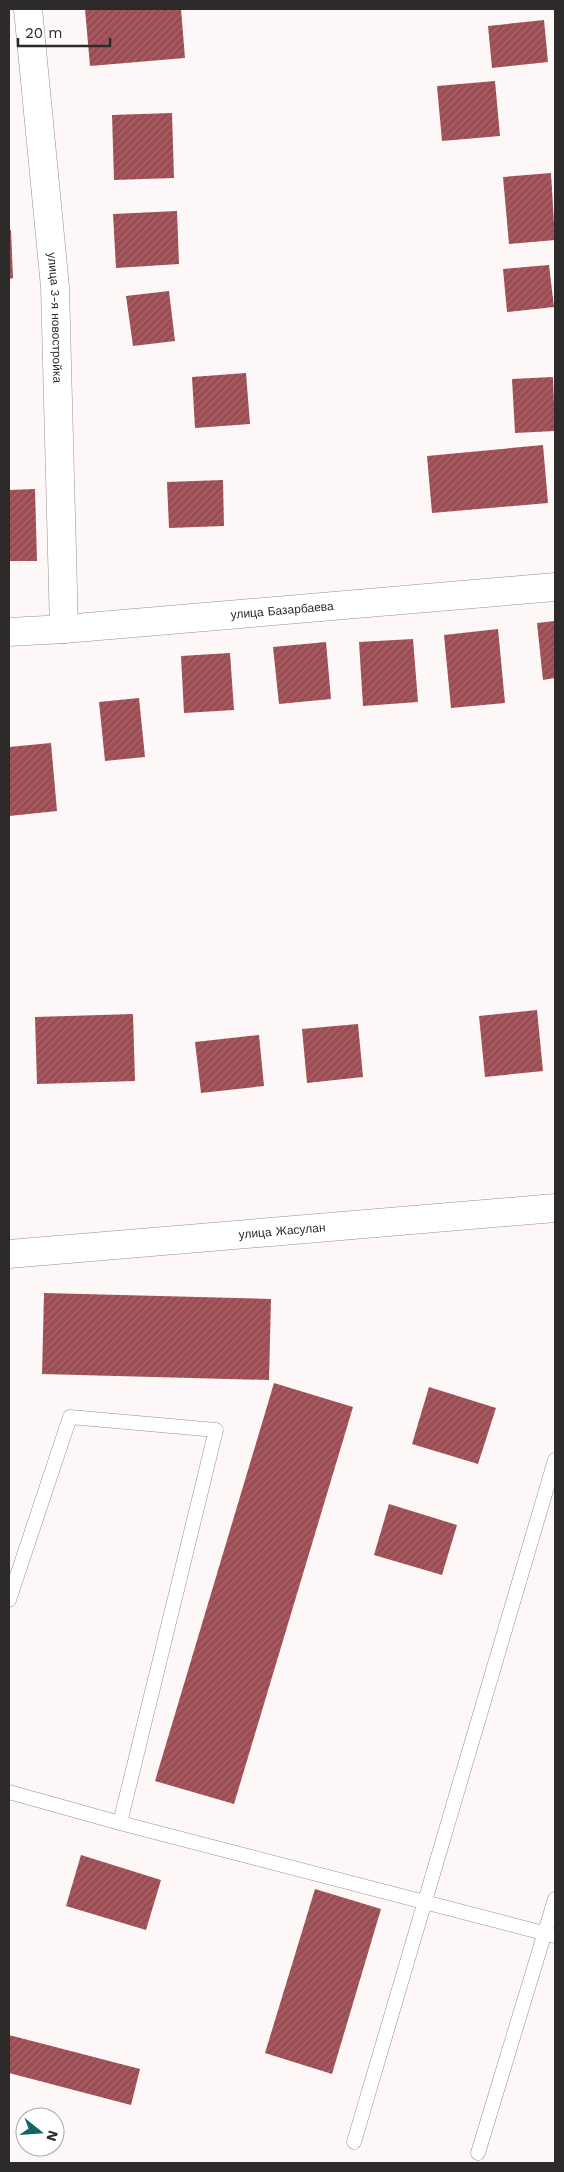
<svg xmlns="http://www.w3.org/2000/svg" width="564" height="2172" font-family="'Work Sans',sans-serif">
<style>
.building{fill:url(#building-hatch)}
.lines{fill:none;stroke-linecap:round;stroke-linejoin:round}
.lane-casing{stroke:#979091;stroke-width:15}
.street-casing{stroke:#979091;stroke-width:29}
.lane{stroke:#fff;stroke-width:14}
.street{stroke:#fff;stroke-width:28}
.labels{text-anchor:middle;stroke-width:5;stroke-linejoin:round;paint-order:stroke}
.street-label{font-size:12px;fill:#2d2a2a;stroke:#fff}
</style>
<defs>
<pattern id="building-hatch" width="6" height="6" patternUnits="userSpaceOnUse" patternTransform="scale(1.25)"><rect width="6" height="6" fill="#9c4c52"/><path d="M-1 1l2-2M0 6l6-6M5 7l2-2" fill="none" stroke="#a5696d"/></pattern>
</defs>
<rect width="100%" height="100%" fill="#fef7f7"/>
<path class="building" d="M85 9H181L185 58 90 66Z
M544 20 548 62 492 68 488 26Z
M495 81 500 136 442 141 437 86Z
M172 113 174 178 114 180 112 115Z
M551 173 555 240 509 244 503 177Z
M177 211 179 264 116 268 113 214Z
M9 230H11L13 278 9 279Z
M549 265 554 307 507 312 503 269Z
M169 291 175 341 133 346 126 296Z
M246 373 250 424 195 428 192 377Z
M553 377 555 431 515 433 512 379Z
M543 445 548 503 432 513 427 456Z
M223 480 224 526 169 528 167 482Z
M35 489 37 561H9V490Z
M555 621V678L543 680 537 623Z
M498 629 505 703 451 708 444 635Z
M413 639 418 702 363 706 359 642Z
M326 642 331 699 279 704 273 647Z
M230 653 234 710 184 713 181 656Z
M139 698 145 757 105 761 99 702Z
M51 743 57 811 9 816V747Z
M537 1010 543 1071 485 1077 479 1016Z
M133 1014 135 1081 37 1084 35 1017Z
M358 1024 363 1077 307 1083 302 1029Z
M259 1035 264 1086 201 1093 195 1042Z
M44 1293 271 1299 269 1380 42 1374Z
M274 1383 353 1407 234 1804 155 1781Z
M429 1387 496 1408 478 1464 412 1444Z
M389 1504 457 1525 442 1575 374 1555Z
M81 1855 161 1880 146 1930 66 1906Z
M315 1889 381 1909 332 2074 265 2053Z
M9 2035 140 2069 131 2105 9 2073Z"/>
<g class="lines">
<defs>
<path id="lane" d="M9 1600 70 1417 216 1430 120 1823
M9 1792 120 1823 555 1936
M354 2142 555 1460
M478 2153 555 1899"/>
<g id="street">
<path id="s1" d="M28 9 55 287 64 629"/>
<path id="s2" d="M9 632 64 629 555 587"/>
<path id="s3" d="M9 1254 555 1208"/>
</g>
</defs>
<use href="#lane" class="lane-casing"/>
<use href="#street" class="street-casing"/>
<use href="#lane" class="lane"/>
<use href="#street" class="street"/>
</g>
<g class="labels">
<g class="street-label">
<text dy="4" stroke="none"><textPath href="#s1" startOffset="310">улица 3-я новостройка</textPath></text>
<text dy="4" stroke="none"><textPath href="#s2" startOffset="274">улица Базарбаева</textPath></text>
<text dy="4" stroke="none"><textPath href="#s3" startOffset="274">улица Жасулан</textPath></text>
</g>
</g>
<rect width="564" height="2172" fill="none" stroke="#2d2a2a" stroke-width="20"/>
<g transform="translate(40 2132) rotate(107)"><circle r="24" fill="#ffffff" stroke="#abaaaa"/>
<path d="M0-4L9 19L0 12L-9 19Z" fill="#136364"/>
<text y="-8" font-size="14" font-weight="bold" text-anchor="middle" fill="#2d2a2a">N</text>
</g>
<path d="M18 38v8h92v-8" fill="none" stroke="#2d2a2a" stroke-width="2.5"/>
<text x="25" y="38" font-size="15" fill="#2d2a2a" stroke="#ffffff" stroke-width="4" paint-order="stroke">20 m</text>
</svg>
